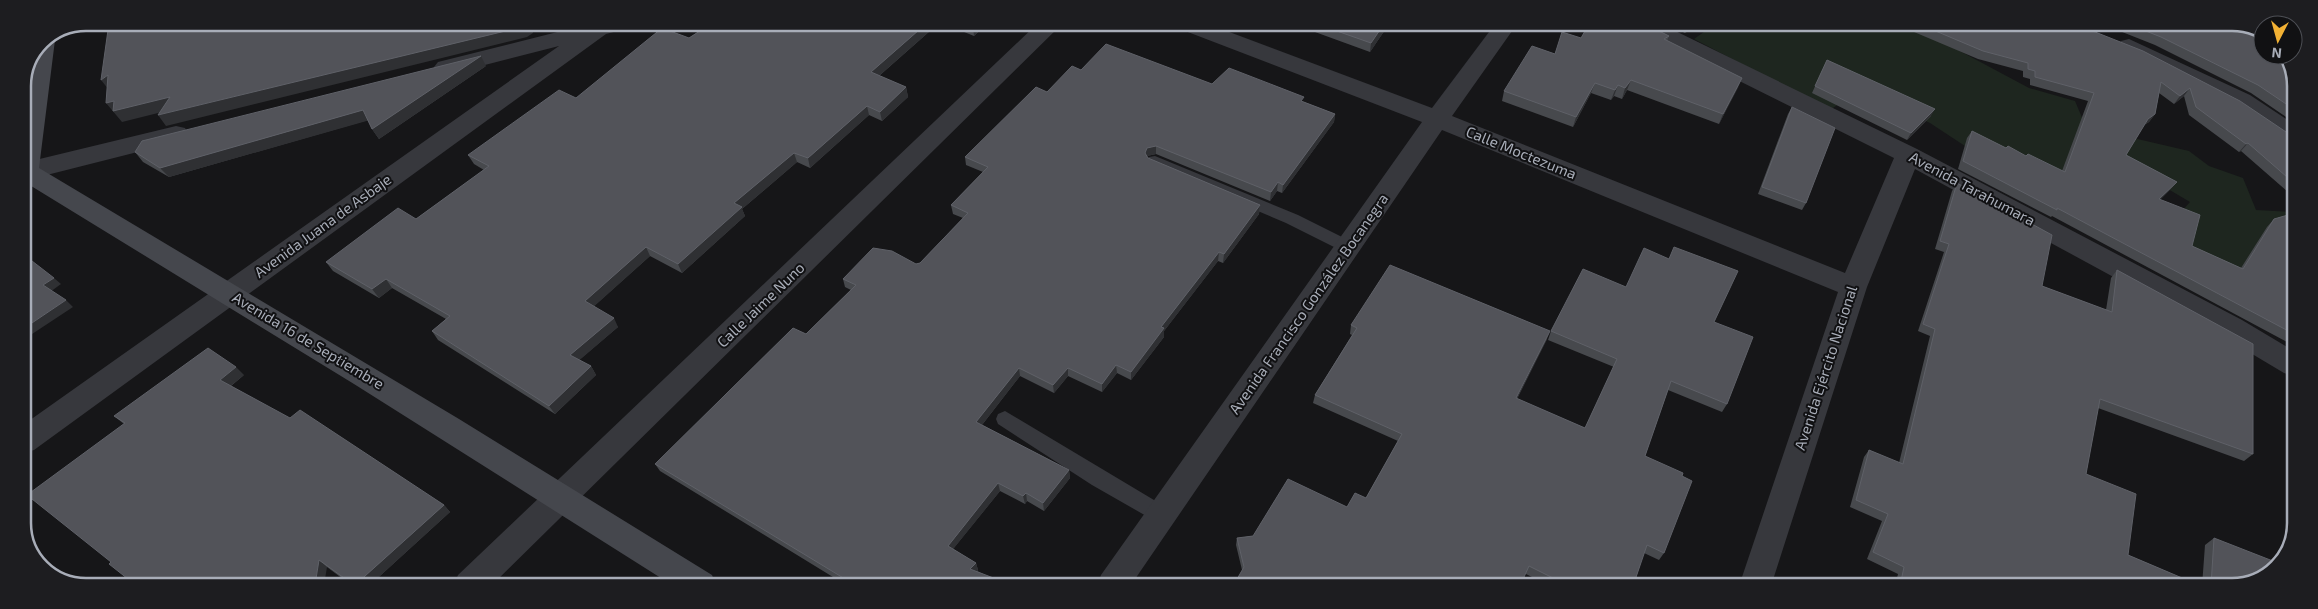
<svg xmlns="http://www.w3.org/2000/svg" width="2318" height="609" font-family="'Exo 2',sans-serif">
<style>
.green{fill:#1e261f}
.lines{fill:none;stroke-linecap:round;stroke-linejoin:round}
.lane{fill:#37383d;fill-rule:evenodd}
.street{fill:#37383d;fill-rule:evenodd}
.secondary{fill:#45474d;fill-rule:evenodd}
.wall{fill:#47494d}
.shaded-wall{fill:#2f3033}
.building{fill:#525359;stroke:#5f6168}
.labels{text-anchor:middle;stroke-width:4;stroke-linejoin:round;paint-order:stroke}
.street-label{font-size:15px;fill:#a8adb8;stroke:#111113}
.rim{fill:none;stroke:#a8adb8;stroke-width:2.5}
</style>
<rect width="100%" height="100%" fill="#161618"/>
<path class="green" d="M1715 24H1914L1913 26 2029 88 2075 101 2086 127 2189 151 2209 166 2243 178 2256 210 2295 212 2294 307 2165 230 2190 202 2131 167 2106 197 1968 148 1930 123 1861 89 1830 110 1694 39Z"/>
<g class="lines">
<path class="lane" d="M1155 156 1298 215 1354 243 1356 247 1354 251 1348 253 1342 251 1286 223 1149 165 1147 161 1149 157Z
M1005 411 1169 509 1172 515 1169 521 1162 524 1155 521 1092 485 998 424 996 419 998 414Z"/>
<path class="street" d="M593 23H632L629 28 606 34 34 450 23 453V425L559 46 446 75 438 72 434 67 438 62Z
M1038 23H1063L492 585H454L458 575Z
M1177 24H1208L1432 108 1495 24H1517L1452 116 1845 273 1894 158 1635 29 1632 24H1661L1917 149 2242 320 2294 351V376L2284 373 2222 336 1915 169 1867 287 1771 586H1739L1838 292 1442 130 1131 585H1097L1101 575 1422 122 1180 29Z
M2129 39 2250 95 2295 125V144L2286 142 2234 107 2121 51 2118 46 2121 41Z
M176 126 185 128 188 134 185 140 23 181V163Z"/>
<path class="secondary" d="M53 36 55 40 39 168 459 419 712 575 716 585H672L354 384 23 181V110L28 73 41 41Z"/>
</g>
<path class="wall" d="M712 23H939L879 76 906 87 908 97 882 121 869 115 810 168 797 162 742 209 745 216 682 273 650 256 594 306 618 327 579 360 591 366 596 375 555 414 438 340 432 331 446 319 392 288 379 298 333 271 326 262 416 219 484 170 474 164 468 155 689 38Z
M942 23H988L974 36Z
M1293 24H1389L1370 52Z
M1665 24H1699L1685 33Z
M1910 24H2075L2292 136H2295V198L2241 151 2239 152 2189 115 2184 96 2174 104 2159 93 2155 114 2149 122 2144 125 2126 155 2177 182 2160 199 2192 246 2241 268 2267 227 2274 219 2295 213 2294 341 2287 342 2052 216 2051 217 1958 169 1967 138 1972 131 2006 148 2062 171 2088 101 2030 85V79L2023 77V71L1978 59 1907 29Z
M2102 24 2248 25 2295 81V123L2251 93 2155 45Z
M1669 36 1667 41 1742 78 1719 124 1627 90 1622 99 1614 96 1611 100 1591 93 1573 127 1502 101 1504 91 1555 54 1581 38Z
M1827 60 1931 116 1907 140 1812 93Z
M486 66 379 139 372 129 368 120 169 177 143 162 135 152Z
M1081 70 1212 84 1304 102 1335 114 1334 122 1282 193 1277 191 1270 201 1156 154 1147 156 1148 158 1260 205 1259 214 1223 263 1218 261 1164 331V337L1131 380 1117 373 1102 392 1068 376 1054 393 1020 376 982 425 1069 470 1070 478 1044 511 1027 501 1025 504 1000 491 953 549 976 563 978 570 977 571 1005 585H846L660 471 655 464 806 334 851 290 845 287 843 279 920 263 963 218 953 214 951 205 983 172 966 165 965 157 1047 92Z
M1792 107 1806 203 1802 210 1758 194 1788 114Z
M1957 183 2042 286 2106 310 2111 278 2117 270 2253 454 2244 461 2098 408 2086 474 2128 555 2201 586H1895L1898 574 1867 559 1882 521 1850 507 1864 457 1869 450 1899 463 1930 336 1918 331 1944 252 1935 249 1952 191Z
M1714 322 1727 404 1722 412 1668 390 1645 456 1682 476 1664 553 1659 560 1644 553 1633 586H1550L1526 574 1242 570 1236 545 1237 538 1253 536 1347 507 1366 498 1398 441 1313 403 1315 395 1352 335 1350 334 1351 325 1547 339 1517 399 1585 428 1614 367 1548 340 1551 331Z
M244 375 231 386 444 505 450 512 370 585H351L327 567 128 579 111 562 124 424 114 416Z
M2214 538 2232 586H2202L2205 545Z"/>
<path class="shaded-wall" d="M528 23H532L533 33 527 37 166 126 158 115Z
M927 23H939L873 81 871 72Z
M977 23H988L974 36 973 27Z
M1384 24H1389L1370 52 1371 43Z
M1688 24H1699L1685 33Z
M481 56 486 66 379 139 372 129Z
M108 75 109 90 101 80Z
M1742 78 1738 88 1719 124 1723 114Z
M1631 80 1627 90 1622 99 1625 88Z
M1595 83 1591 93 1573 127 1576 117Z
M1618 85 1614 96 1611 100 1615 90Z
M906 87 908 97 882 121 880 112Z
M2190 88 2184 96 2174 104 2180 96Z
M170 97 178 108 122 122 106 103 114 101Z
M867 106 869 115 810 168 808 158Z
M1935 109 1931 116 1907 140 1911 133Z
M363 110 370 120 169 177 160 168Z
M1335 114 1334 122 1282 193 1283 185Z
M2155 114 2149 122 2141 127 2148 119Z
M2248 143 2241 151 2239 152 2246 144Z
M1156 146V154L1147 156 1145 153 1147 148Z
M794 153 797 162 742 209 745 216 682 273 678 264 734 203Z
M1278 182 1277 191 1270 201 1271 192Z
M2177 182 2170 190 2153 207 2159 199Z
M1260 205 1259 214 1223 263 1224 254Z
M646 247 650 256 590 310 585 301Z
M1219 252 1218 261 1164 331V337L1131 380V372L1161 327Z
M54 278 61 284 50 292 43 285Z
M386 279 392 288 379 298 372 289Z
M66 300 73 307 23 340V329Z
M614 318 618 327 575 364 570 355Z
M1550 331 1547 339 1513 406 1516 398Z
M23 355 28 360 23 363Z
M1116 365 1117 373 1102 392V384Z
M591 366 596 375 555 414 549 406Z
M236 367 244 375 228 388 220 380Z
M1019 368 1020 376 978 430 976 422Z
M1068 368V376L1054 393 1053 385Z
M1069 470 1070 478 1044 511 1043 503Z
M998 483 1000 491 950 553 948 546Z
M1026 493 1027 501 1025 504 1023 496Z
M444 505 450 512 370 585H355Z
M319 560 327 567 324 585H315Z
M976 563 978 570 972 576 970 569Z"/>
<path class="building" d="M109 23H528L522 27 158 115 170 97 113 111 114 101 106 103 108 75 101 80Z
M712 23H927L871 72 906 87 880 112 867 106 808 158 794 153 734 203 742 207 678 264 646 247 585 301 614 318 570 355 591 366 549 406 432 331 450 316 386 279 372 289 326 262 398 208 416 219 489 166 468 155 559 90 576 98 662 28 689 38Z
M964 23H977L973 27Z
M1317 24H1384L1371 43Z
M1589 24H1645L1669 36 1664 39 1742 78 1723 114 1631 80 1625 88 1618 85 1615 90 1595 83 1576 117 1504 91 1532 46 1555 54 1562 32 1581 38Z
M1919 24H2075L2143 51 2240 101 2292 136H2295V184L2248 143 2246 144 2196 107 2190 88 2180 96 2161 82 2155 114 2148 119 2126 155 2177 182 2159 199 2200 215 2192 246 2243 269 2274 219 2295 213 2294 334 2057 208V210L1963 161 1972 131 2006 148 2008 146 2026 156 2028 154 2065 172 2094 93 2035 77V71L2028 69V63L1983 51Z
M2128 24 2248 25 2263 34V55H2284L2295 81V110L2258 85 2161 37Z
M1106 44 1212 84 1229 68 1304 97 1301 101 1335 114 1283 185 1278 182 1271 192 1156 146 1147 148 1145 153 1148 158 1260 205 1224 254 1219 252 1161 327 1164 328 1131 372 1116 365 1102 384 1068 368 1053 385 1019 368 976 422 1069 470 1043 503 1026 493 1023 496 998 483 948 546 976 563 970 569 1004 582 1002 585H855L655 464 793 328 806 334 856 285 843 279 873 248 892 251 916 264 920 263 968 213 951 205 988 167 965 157 1036 87 1047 92 1072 66 1081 70Z
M481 56 372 129 363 110 160 168 135 152 142 141Z
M1827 60 1935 109 1911 133 1815 86Z
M1792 107 1835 128 1806 203 1762 187Z
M1957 183 2052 235 2042 286 2112 312 2117 270 2253 344V454L2100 399 2086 474 2136 494 2128 555 2201 586H1900L1904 567 1873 552 1888 514 1856 500 1869 450 1903 464 1935 329 1923 324 1949 244 1940 241Z
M1674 247 1738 271 1714 322 1753 337 1727 404 1671 381 1645 456 1683 473 1682 476 1692 481 1664 553 1647 545 1633 586H1569L1529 566 1520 586H1233L1244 567 1237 538 1253 536 1288 479 1347 507 1355 493 1366 498 1402 434 1315 395 1357 328 1351 325 1390 265 1550 331 1516 398 1585 428 1617 359 1551 331 1583 269 1626 287 1644 248 1669 259Z
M23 254 54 278 43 285 66 300 23 329Z
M208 348 236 367 220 380 290 418 300 410 444 505 355 585H354L319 560 315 585 121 584 128 579 109 564 111 562 27 495 125 423 114 416Z
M2214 538 2278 563 2271 573 2232 586H2211Z"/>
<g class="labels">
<g class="street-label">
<text transform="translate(1521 153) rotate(22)" y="5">Calle Moctezuma</text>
<text transform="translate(1972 189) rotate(28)" y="5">Avenida Tarahumara</text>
<text transform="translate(323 226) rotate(-36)" y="5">Avenida Juana de Asbaje</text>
<text transform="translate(1309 304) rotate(-55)" y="5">Avenida Francisco González Bocanegra</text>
<text transform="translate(761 305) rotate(-44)" y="5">Calle Jaime Nuno</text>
<text transform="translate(308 341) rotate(31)" y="5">Avenida 16 de Septiembre</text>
<text transform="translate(1826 368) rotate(-72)" y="5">Avenida Ejército Nacional</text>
</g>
</g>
<path d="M0 0H2318V609H0ZM86 31H2232A55 55 0 0 1 2287 86V523A55 55 0 0 1 2232 578H86A55 55 0 0 1 31 523V86A55 55 0 0 1 86 31Z" fill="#1d1d20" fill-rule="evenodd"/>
<path class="rim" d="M86 31H2232A55 55 0 0 1 2287 86V523A55 55 0 0 1 2232 578H86A55 55 0 0 1 31 523V86A55 55 0 0 1 86 31Z"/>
<g transform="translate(2278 40) rotate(186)"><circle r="24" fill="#111113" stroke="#4d4f55"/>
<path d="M0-4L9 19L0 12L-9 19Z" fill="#f2b134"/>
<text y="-8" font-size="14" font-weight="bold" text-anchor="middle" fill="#a8adb8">N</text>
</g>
</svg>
